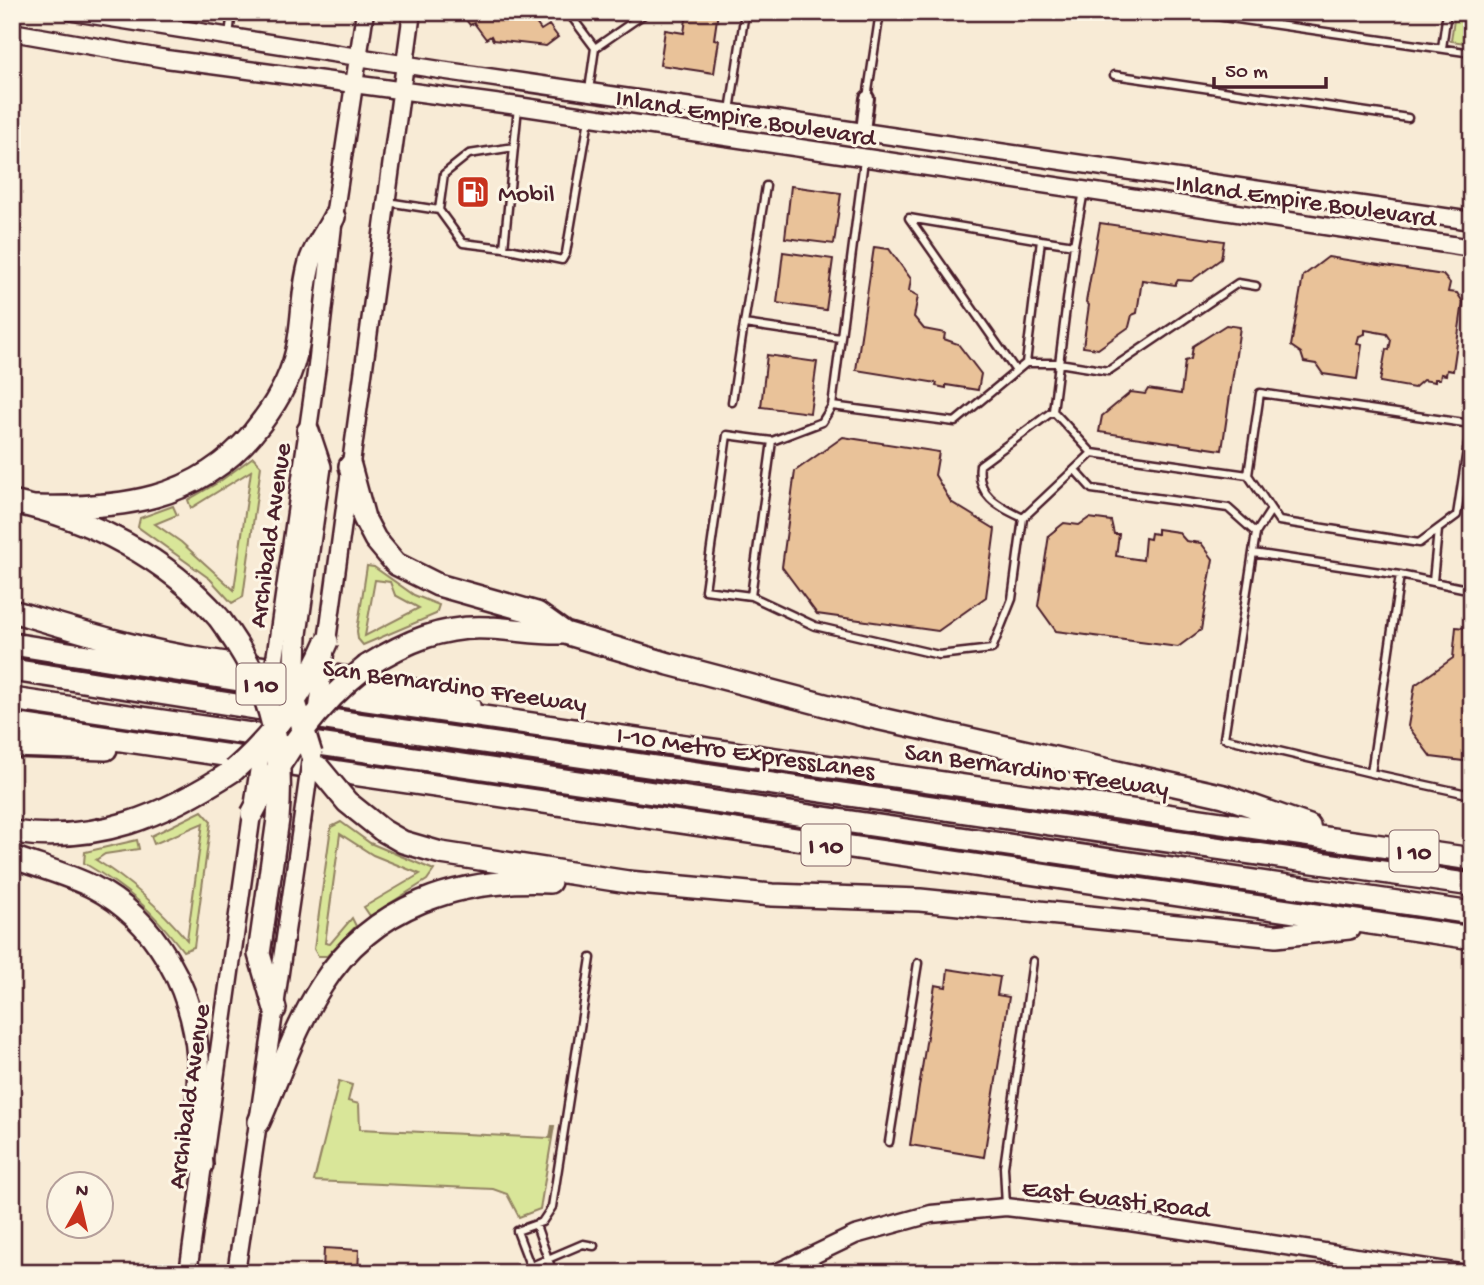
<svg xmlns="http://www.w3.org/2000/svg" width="1484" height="1285" font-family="'Gochi Hand',sans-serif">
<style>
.green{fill:#d9e699;stroke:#928262;stroke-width:2;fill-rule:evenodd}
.building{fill:#e9c299;stroke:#4a1f2b;stroke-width:2}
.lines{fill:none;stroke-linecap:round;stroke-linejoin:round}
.lane-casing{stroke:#4a1f2b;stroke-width:11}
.street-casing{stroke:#4a1f2b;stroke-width:18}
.secondary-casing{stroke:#4a1f2b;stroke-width:21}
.highway-casing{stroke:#4a1f2b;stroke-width:26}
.lane{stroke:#fcf5e5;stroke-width:6}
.street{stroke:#fcf5e5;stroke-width:12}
.secondary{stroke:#fcf5e5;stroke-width:16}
.highway{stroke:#fcf5e5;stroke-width:21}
.secondary-bridge-casing{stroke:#4a1f2b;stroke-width:21;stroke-linecap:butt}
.highway-bridge-casing{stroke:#4a1f2b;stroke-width:26;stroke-linecap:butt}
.secondary-bridge{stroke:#fcf5e5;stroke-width:16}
.highway-bridge{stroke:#fcf5e5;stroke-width:21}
.labels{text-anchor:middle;stroke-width:6;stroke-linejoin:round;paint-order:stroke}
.shield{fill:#fcf5e5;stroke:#7f5f63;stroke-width:2}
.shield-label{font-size:24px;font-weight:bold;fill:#4a1f2b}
.street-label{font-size:26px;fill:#4a1f2b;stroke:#fcf5e5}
.poi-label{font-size:26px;fill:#4a1f2b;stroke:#fcf5e5;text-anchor:start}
</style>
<rect width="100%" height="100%" fill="#f8ebd6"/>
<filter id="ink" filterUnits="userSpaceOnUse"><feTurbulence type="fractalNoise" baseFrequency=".0143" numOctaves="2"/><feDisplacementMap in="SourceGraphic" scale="14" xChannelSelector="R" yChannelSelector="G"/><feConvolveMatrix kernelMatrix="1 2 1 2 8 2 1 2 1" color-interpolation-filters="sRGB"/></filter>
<g filter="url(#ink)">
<path class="green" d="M1455 12H1472V44L1451 41Z
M253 457 261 466 243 597 232 603 210 579 138 527 140 518 173 506 177 515 155 524 181 542 234 590 251 471 191 508 188 500 219 482Z
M367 566 374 567 414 595 439 605 436 614 363 645 358 639 357 631ZM375 580 390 582 395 595 419 608 365 636Z
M202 811 211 821 194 947 183 951C151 909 130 890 84 863L85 852 137 840 139 849 105 854 96 860C132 882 160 908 187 940L203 823 154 844 151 836Z
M341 822 370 843 434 870 427 880 370 916 364 907 420 874 373 855 340 834 325 943 330 944 352 918 356 926 327 956H318L314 949 331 827Z
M339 1081 352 1085 348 1101 359 1104 360 1129 550 1138 552 1126H554L540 1209 519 1217 507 1194 493 1189 314 1181Z"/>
<path class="building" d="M469 12H528L541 30 549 25 558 37 546 46 493 40 491 36 486 39 474 23 470 25 463 16Z
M687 12H718L714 39 719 40 714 73 660 65 665 30 684 33Z
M791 186 841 193 834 244 785 238Z
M1100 223 1224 241 1221 259 1191 281 1178 280 1175 285 1142 280 1137 313 1132 315 1129 327 1098 349 1083 347 1089 305 1086 302Z
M874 247 889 249 911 279 909 291 918 296 914 317 924 329 945 333 944 339 958 344 981 374 978 390 946 385V388L936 386 937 383 856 370Z
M783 252 833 259 826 310 777 303Z
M1328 257 1443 275 1450 283 1448 292 1457 293 1463 302 1453 371 1447 370 1446 375 1441 374 1440 379H1435V382L1423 380 1414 388 1380 382 1386 349 1389 350 1391 340 1387 334 1365 330V334L1359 336 1357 344 1362 345 1357 379 1323 374 1316 364 1304 362 1301 353 1291 346 1303 276Z
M1226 325 1240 327 1222 450 1099 432 1102 416 1131 392 1145 394 1148 389 1181 394 1185 361 1191 359 1193 346Z
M767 355 817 362 810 413 761 407Z
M843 437 939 452 935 475 951 502 995 529 986 597 938 631 817 614 782 567 795 471Z
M1089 518 1111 521 1114 534H1119L1116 556 1143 560 1145 538 1150 539 1151 533 1157 534V529L1178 532 1186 541 1201 543 1213 559 1201 630 1178 647 1056 631 1038 606 1049 535 1064 523 1079 525Z
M1456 627 1472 629V762L1431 757 1408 726 1415 685 1453 658Z
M948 969 1000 977 997 995 1009 997 984 1157 910 1145 935 985 946 987Z
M324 1248 359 1250 358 1273H323Z"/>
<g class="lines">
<defs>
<path id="lane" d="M568 12 595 48 589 90
M1188 12 1472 53
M229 35 232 12
M595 48 647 12
M1442 48 1447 12
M1114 75 1408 118
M867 98 880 12
M730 111 745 12
M766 186 744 324 840 338
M387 202 439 210 463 243 504 248 518 107
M439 210 444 174 469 154 514 147
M1041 240 1074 245
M504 248 562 260 566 253 589 119
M1026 363H1059L1108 371 1238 283 1256 286
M732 402 744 324
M832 406 864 160
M1053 411 1092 453 1248 475
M1471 424 1260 393 1248 475 1279 521 1419 543 1457 515 1471 424 1472 419
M727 435 772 441 751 596 705 590Z
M772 441 822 422 832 406 955 422 1026 363 1041 240 909 218 1016 371
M1075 470 1092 489 1228 508 1256 533 1224 738 1371 773 1400 575 1253 553
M1023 518C998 506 976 496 980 465L1053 411 1074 245 1084 191
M1256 533 1271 510
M1400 575 1472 590
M1433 581 1438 530
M751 596 815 626 939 655 992 649 1012 599 1023 518 1092 453
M1371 773 1472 795
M889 1142 918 963
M1006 1206 1004 1167 1033 961
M536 1225 553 1273
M515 1273 583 1244 594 1246
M533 1273 517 1231 542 1222 552 1207 591 958"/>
<path id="street" d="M863 131 867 98"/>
<path id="secondary" d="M73 12 440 70 1472 221
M12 32 166 59 518 106 1472 248
M279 631 317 366 334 217 365 12
M327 641 412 12
M188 1273 252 814
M236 1273 302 822
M776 1273 855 1235 931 1214 1006 1207 1130 1222 1459 1273"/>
<path id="highway" d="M350 466 364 518 375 539 396 564 438 585 537 613 565 633 669 664 863 715 1224 796 1309 826
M12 502C90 518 167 558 219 618
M36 507C120 509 196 501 253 433 272 410 289 383 296 354 304 324 301 289 311 259 316 245 327 231 334 217
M12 611C76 630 139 650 205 660 292 673 386 676 469 706
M296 634 320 467 308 431
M12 644 366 700 1472 859
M367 666C405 642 444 625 489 628 515 629 539 634 565 633
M12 670 351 723 1472 885
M12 699 1472 913
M12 724 1472 938
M12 746 106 749
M382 830 403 842 441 853 628 882 772 895 920 900 1276 936 1349 928
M12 832C97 844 164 816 234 770
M12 857C39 867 67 874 93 887 156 919 193 989 198 1058 200 1081 196 1104 197 1127 198 1140 201 1152 202 1165
M275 1009 259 954 278 819
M259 1122C279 1077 295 1027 322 985 373 904 460 878 550 882"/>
</defs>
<use href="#lane" class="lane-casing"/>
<use href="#street" class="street-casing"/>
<use href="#secondary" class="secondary-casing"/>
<use href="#highway" class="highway-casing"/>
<use href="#lane" class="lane"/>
<use href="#street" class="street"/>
<use href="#secondary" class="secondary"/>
<use href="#highway" class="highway"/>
<defs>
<path id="secondary-bridge" d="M268 708 279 631
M317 715 325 654
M254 801 263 740
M302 822 312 751"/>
<path id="highway-bridge" d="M219 618C268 685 285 735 278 819
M296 634 294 699 311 754
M318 767 347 802 382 830
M234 770C274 735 306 690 327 641
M252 814C282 756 315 706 367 666"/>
</defs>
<use href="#secondary-bridge" class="secondary-bridge-casing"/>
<use href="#highway-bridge" class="highway-bridge-casing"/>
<use href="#secondary-bridge" class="secondary-bridge"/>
<use href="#highway-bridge" class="highway-bridge"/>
</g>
</g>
<defs>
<symbol id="fuel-square" viewBox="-11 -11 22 22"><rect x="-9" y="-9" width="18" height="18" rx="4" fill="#c8321e" stroke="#fcf5e5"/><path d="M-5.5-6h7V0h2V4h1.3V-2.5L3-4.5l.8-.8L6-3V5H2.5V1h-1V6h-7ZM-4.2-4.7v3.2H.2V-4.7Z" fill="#fff"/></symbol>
</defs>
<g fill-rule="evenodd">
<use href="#fuel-square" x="454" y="173" width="38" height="38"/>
</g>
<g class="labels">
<g class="shield">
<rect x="236.5" y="663.5" width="49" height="41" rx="5"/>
<rect x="801.5" y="824.5" width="49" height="41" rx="5"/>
<rect x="1389.5" y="830.5" width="49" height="41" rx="5"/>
</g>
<g class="shield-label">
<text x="261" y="692">I 10</text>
<text x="826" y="853">I 10</text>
<text x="1414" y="859">I 10</text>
</g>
<g class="street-label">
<text transform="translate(746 116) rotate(9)" y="9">Inland Empire Boulevard</text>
<text transform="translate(1306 199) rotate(8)" y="9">Inland Empire Boulevard</text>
<text transform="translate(268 535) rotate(-82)" y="9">Archibald Avenue</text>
<text transform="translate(455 684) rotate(8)" y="9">San Bernardino Freeway</text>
<text transform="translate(746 751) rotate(8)" y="9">I-10 Metro ExpressLanes</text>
<text transform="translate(1037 768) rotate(8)" y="9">San Bernardino Freeway</text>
<text transform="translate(187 1096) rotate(-82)" y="9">Archibald Avenue</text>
<text transform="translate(1116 1197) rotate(7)" y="9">East Guasti Road</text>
</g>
<g class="poi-label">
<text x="498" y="201">Mobil</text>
</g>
</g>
<rect width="1484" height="1285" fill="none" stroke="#fcf5e5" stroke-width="42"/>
<rect x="21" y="21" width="1442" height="1243" fill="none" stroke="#4a1f2b" stroke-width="2.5" filter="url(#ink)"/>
<g transform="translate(80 1205) rotate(8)"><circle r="33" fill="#fcf5e5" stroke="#b59f9b" stroke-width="2"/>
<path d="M0-5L12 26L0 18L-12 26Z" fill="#c8321e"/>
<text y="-10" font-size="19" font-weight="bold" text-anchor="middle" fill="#4a1f2b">N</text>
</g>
<path d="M1214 77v10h112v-10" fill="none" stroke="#4a1f2b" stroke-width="3.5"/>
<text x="1225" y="77" font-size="21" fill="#4a1f2b" stroke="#fcf5e5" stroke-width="5" paint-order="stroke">50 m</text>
</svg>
